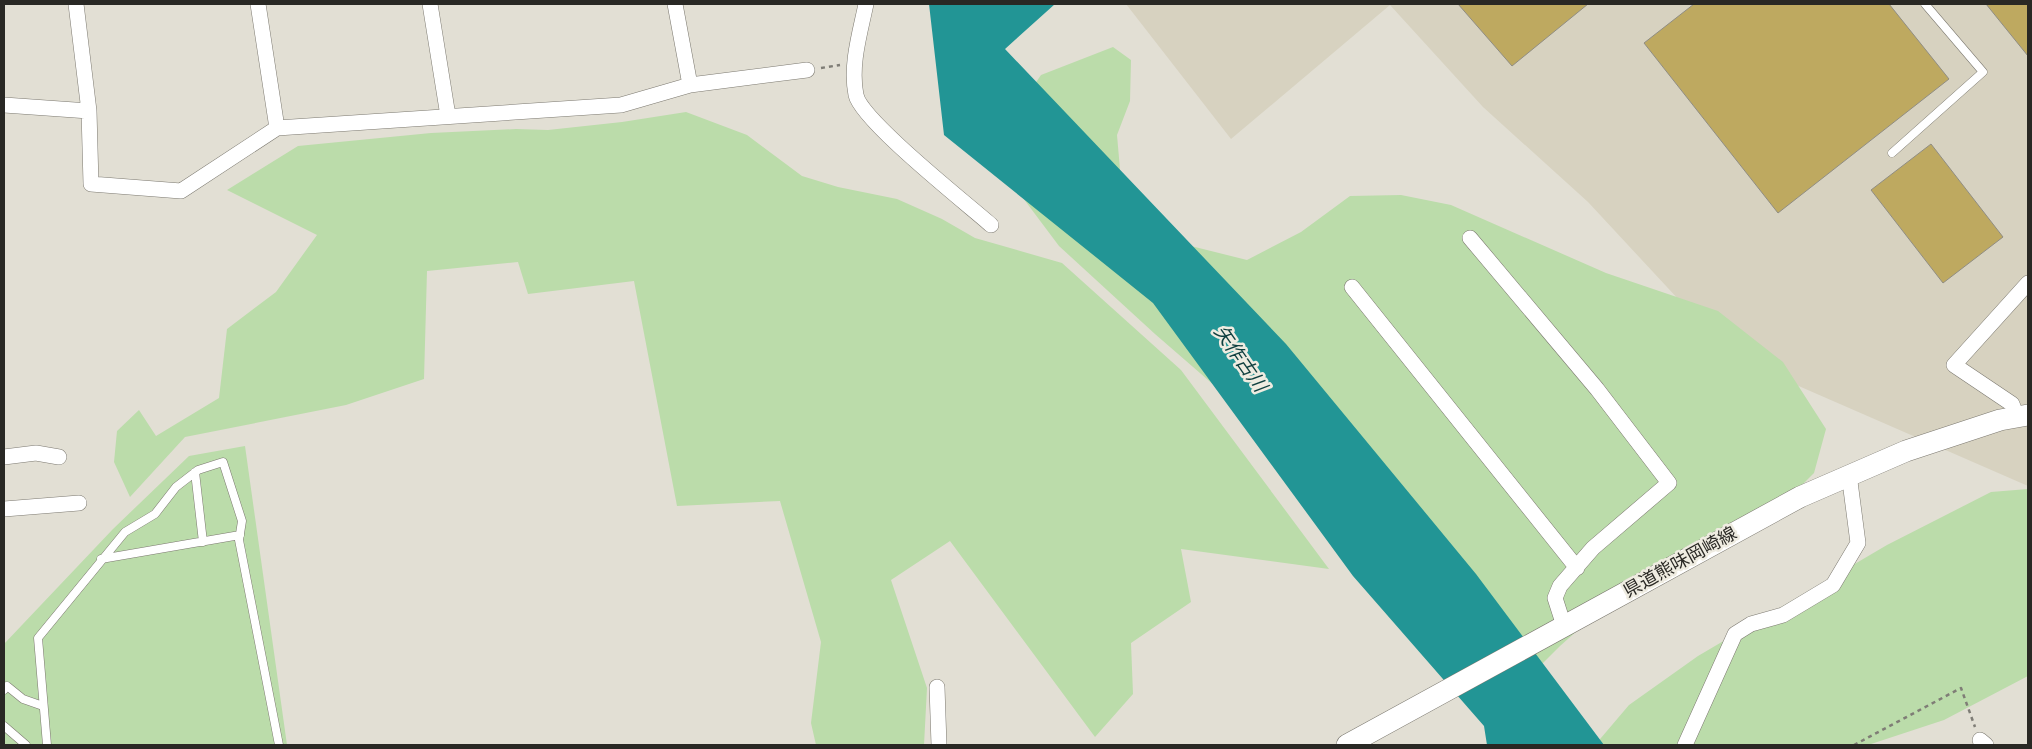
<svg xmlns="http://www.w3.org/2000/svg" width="2032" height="749" font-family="Jost,'Noto Sans JP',sans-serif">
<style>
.built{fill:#d7d2c0}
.green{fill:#bbdcaa}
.water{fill:#229595}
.building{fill:#bea960;stroke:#908d83}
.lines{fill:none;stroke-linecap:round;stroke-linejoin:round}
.lane-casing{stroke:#7c7970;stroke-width:9}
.street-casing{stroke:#7c7970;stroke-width:16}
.secondary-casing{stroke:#7c7970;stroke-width:22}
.path{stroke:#7f7d76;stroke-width:2.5;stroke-dasharray:4 4;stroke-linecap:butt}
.lane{stroke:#fff;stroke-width:8}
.street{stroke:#fff;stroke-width:15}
.secondary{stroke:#fff;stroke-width:21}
.labels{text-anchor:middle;stroke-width:5;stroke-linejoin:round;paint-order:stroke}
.street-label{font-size:18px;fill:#292824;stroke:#efece1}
.water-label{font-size:19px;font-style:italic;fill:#0e3f3f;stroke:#efece1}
</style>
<rect width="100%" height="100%" fill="#e2dfd4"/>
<path class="built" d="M1126 4H2028V486L1732 357 1588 202 1483 107 1390 5 1231 139Z"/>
<path class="green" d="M1113 47 1131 60 1130 101 1117 135 1123 204 1175 242 1247 260 1301 232 1350 196 1401 195 1451 205 1606 273 1718 311 1783 362 1826 429 1814 473 1782 505 1623 590 1560 646 1524 682 1275 438 1155 334 1059 246 1023 198 1014 115 1041 75Z
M686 112 747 135 802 176 838 187 897 199 942 219 975 238 1062 263 1181 370 1329 569 1181 549 1191 602 1131 643 1133 694 1095 737 950 541 891 580 927 688 924 745H816L811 723 821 642 780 501 677 506 634 281 528 294 518 262 427 271 424 379 346 405 185 437 130 497 114 462 117 431 139 410 156 436 219 398 227 329 276 292 317 235 227 190 298 146 431 133 516 129 548 130 622 122Z
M245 446 287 745H4V644L113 529 189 456Z
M2028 489V676L1944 720 1868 745H1595L1629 705 1698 656 1887 545 1991 492Z"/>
<path class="water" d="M929 4H1055L1005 49 1286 344 1476 574 1604 745H1487L1484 726 1353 576 1153 303 944 135Z"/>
<path class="building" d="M1458 4H1588L1512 66Z
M1694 4H1889L1949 79 1778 213 1644 43Z
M1986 4H2028V56Z
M1931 144 2003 237 1943 283 1871 190Z"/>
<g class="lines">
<defs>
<path id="lane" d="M1892 153 1983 72 1925 4
M195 472 203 542
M101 559 240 535
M4 690 7 686 23 699 43 706
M4 726 26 745
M47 745 38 638 125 532 155 514 176 487 198 470 223 462 242 521 239 540 279 745"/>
<path id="street" d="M76 4 89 111 91 184 181 191 277 128 621 105 690 85 807 70
M258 4 277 128
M430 4 448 116
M675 4 690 85
M866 4C860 33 850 65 856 95 861 120 966 203 991 225
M4 105 89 111
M1470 238 1597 389 1669 483 1593 548 1560 586 1555 598 1564 626
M1352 287 1577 568
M2017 417 2012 404 1954 365 2028 283
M4 457 36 453 59 457
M4 509 79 503
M937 687 939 745
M1980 740 1986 745
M1685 745 1735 634 1751 624 1783 615 1833 585 1858 543 1849 474"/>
<path id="secondary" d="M1347 745 1800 497 1906 451 2000 420 2028 415"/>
</defs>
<use href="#lane" class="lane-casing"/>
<use href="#street" class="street-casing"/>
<use href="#secondary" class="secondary-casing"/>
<path class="path" d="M821 68 840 65
M1854 745 1961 688 1975 727"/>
<use href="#lane" class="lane"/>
<use href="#street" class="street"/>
<use href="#secondary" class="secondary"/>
</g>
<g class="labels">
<g class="street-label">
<text transform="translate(1680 562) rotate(-29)" y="6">県道熊味岡崎線</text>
</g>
<g class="water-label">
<text transform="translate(1241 358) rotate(55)" y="7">矢作古川</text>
</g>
</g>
<rect width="2032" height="749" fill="none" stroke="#292824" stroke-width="10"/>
</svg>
